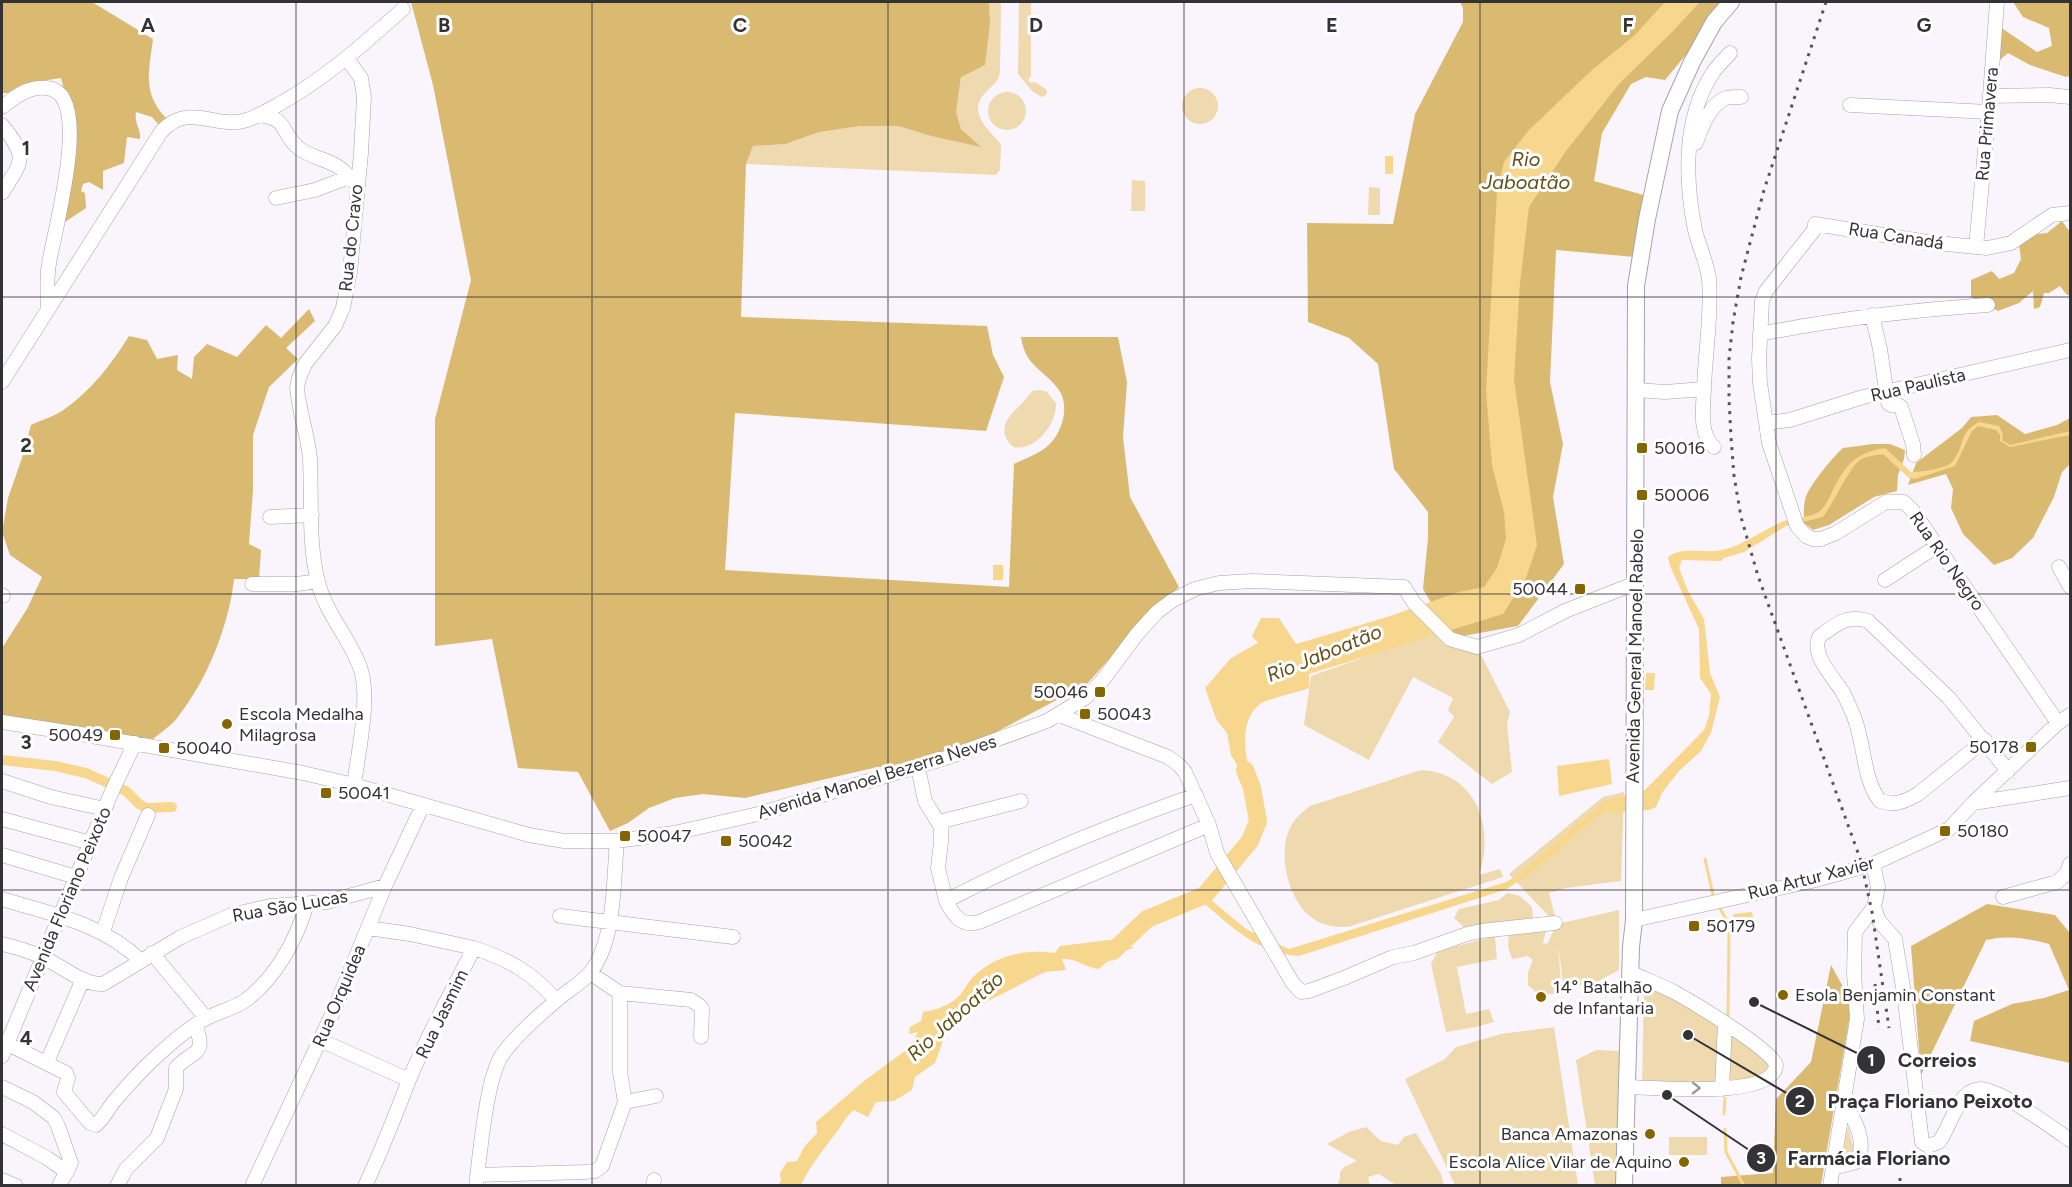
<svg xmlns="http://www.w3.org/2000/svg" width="2072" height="1187" font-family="Figtree,sans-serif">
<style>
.green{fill:#eedaae}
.forest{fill:#daba71}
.water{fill:#f7d78d}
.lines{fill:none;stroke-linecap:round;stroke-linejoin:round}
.stream{stroke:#f7d78d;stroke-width:3}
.canal{stroke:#f7d78d;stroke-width:10}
.river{stroke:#f7d78d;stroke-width:18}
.minor-casing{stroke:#a6a2a9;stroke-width:15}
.major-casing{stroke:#a6a2a9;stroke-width:18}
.minor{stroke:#fff;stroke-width:14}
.major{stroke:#fff;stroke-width:16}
.rail{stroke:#575559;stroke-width:3;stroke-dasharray:3 6;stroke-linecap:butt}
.oneway{stroke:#99989a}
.grid{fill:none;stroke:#333235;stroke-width:1.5;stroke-opacity:0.55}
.poi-dot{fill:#856500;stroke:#fff;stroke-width:2}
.labels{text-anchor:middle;stroke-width:6;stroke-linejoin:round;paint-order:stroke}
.street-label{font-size:18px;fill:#333235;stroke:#fff}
.poi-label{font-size:18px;fill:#333235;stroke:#fff;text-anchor:start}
.water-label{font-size:20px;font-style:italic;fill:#644e16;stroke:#fff}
.grid-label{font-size:20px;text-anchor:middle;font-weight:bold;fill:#333235;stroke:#fff;stroke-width:6;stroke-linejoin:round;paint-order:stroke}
.leader{fill:none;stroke:#333235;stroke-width:2}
.callout-dot{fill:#333235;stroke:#fff;stroke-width:2}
.mark-label{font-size:18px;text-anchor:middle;font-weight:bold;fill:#fff}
.callout-label{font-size:20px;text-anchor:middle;font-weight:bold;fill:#333235;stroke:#fff;stroke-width:6;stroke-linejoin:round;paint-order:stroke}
</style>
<rect width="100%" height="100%" fill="#faf5fd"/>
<path class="green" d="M989 2H1001L1000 71C999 81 994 84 987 91 966 111 987 128 1001 144L1000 170 996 175 746 164 753 146 786 144 819 132 861 126H898L931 136 979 146 961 129 956 112 961 77 990 23Z
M1019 2H1031V76L1028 80 1031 83 1035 82 1047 90 1046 95 1042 97 1033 92 1018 74Z
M1182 106a18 18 0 1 1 36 0a18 18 0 1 1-36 0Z
M988 111a19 19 0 1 1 38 0a19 19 0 1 1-38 0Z
M1132 180 1145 181V211H1131Z
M1369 187 1380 188V215H1368Z
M1039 390 1046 391 1056 403C1057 424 1035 452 1013 447 989 423 1021 409 1032 391Z
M1444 634 1477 647 1510 712 1507 724 1512 772 1492 784 1438 742 1454 717 1448 710 1453 698 1413 677 1369 760 1304 725 1311 676 1424 636Z
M1421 770C1477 773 1495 828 1479 875L1500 869 1503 877 1348 927C1339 927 1330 927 1321 923 1290 911 1275 854 1291 826 1296 817 1302 812 1310 806Z
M1624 792 1621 881 1566 888 1549 893 1557 924 1619 910V970L1595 983 1564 989 1558 945 1562 994H1538L1528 985V972L1533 960 1528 956 1512 959 1508 946 1509 933 1468 931 1454 918 1459 909 1499 900 1507 893 1520 896 1532 907 1533 918 1528 920 1546 930 1543 944 1548 943 1556 924 1509 874 1603 797Z
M1495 936 1497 959 1457 967 1466 1014 1489 1009 1494 1022 1476 1027 1446 1032 1431 964 1438 951Z
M1644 981 1772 1058 1776 1067 1723 1090 1642 1089Z
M1554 1027 1578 1185H1455L1405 1079 1445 1059 1456 1047 1501 1034Z
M1596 1050 1620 1051 1617 1185H1595L1576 1060Z
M1848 1126 1855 1155 1844 1160 1842 1158Z
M1366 1127 1381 1141 1398 1145 1404 1137 1416 1133 1441 1174 1444 1185H1396L1379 1174 1368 1177 1370 1185H1337L1340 1179V1172L1344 1167 1357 1161 1327 1144 1349 1132Z
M1669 1137H1707V1155H1669Z"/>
<path class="forest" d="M2 2H92L153 39C149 71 142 93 166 118L158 124 152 117 136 112C134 123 141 128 140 139L127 137 124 163 103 171V190L89 182 83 184 81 191 85 193 86 208 62 224 75 123C75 112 71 104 69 93L64 89 61 78 23 84 8 93H2Z
M411 2H989L990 23 985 65 961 77 956 112 961 129 981 147 931 136 898 126H861L819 132 786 144 753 146 746 164 741 317 987 326 993 355 1004 377 986 431 735 413 725 570 1009 587 1014 464C1024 459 1035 455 1044 449 1061 437 1071 408 1059 390 1045 370 1025 367 1021 337H1118L1127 382 1123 437 1130 497 1179 587 1136 629 1087 684 949 757 873 768 745 798 703 794 675 798 649 808 628 823 610 831 578 772 518 768 492 639 435 646V419L471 280 433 85Z
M1460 2H1724L1699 39 1665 80 1646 77 1631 84 1602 133 1594 181 1647 196 1635 257 1556 250 1550 382 1563 444 1553 497 1564 564 1518 626 1452 638 1423 589 1428 538V512L1394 469 1378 364 1349 338 1308 322 1307 223 1393 224 1415 114 1463 22V8Z
M2013 2H2070V76L2066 77 2030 65 2008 53 2000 60V27L2037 52 2052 46 2049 28 2023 17Z
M2062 221 2070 232V295H2067L2060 286 2049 293H2044L2040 307 2034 309 2033 291 2019 303 1998 311 1971 297V280L1992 271 1999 279 2014 273 2021 259 2019 244 2037 234 2047 233Z
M309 309 315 321 286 348 298 359 269 387 253 435V490L249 544 261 550 259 579H234C229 625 207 681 177 718 171 726 161 732 153 739L95 731 2 715V648L27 609 42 577 10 555 2 532 8 498 23 455 31 425C41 420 53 417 62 411 90 392 111 365 129 336L147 340 157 359 178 355 177 370 192 379 194 357 207 344 237 357 266 325 281 338Z
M1997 415 2025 434 2057 425 2070 418V464L2062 472 2054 497 2033 538 2012 558 1994 565 1963 534 1951 508 1953 489 1946 474 1908 485 1916 463 1962 428 1971 417Z
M1873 444H1890L1905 450 1904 459 1898 475 1897 491 1874 497 1829 525 1813 530 1804 523C1804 513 1803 502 1807 494 1814 480 1832 458 1843 448Z
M1987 904 2055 915 2070 933V1063L1970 1041 1974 1021 2012 1004 2044 998 2069 990 2049 944C2027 938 2008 935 1986 940L1921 1075 1911 946Z
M1831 965 1852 1003 1821 1185 1721 1186V1177L1773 1173 1776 1099 1811 1062Z"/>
<path class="water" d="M1665 2H1700L1673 31 1619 84 1566 151 1529 207 1520 283 1514 379 1537 545 1526 578 1503 614 1309 674V688C1299 692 1267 699 1260 704 1234 725 1249 767 1254 794L1231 755 1227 733 1217 721 1205 688 1231 658 1258 643 1252 636 1261 618H1279L1296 644 1387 617 1459 592 1484 587 1497 568 1506 539 1504 512 1492 465 1486 392 1497 192 1504 162 1529 130 1591 71 1635 35Z
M1385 156H1393V174H1385Z
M1979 422 1999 426 2003 434 2002 440 2010 445 2070 431V435L2010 447 2000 441V435L1996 430 1978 426 1972 431 1955 466 1915 479 1909 478 1883 454C1876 455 1866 456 1860 460 1848 469 1834 503 1823 517L1786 526 1744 552 1724 558 1721 561 1682 560 1679 568 1688 591 1704 619 1710 673 1720 697 1711 733 1701 751 1679 771 1668 785 1662 793 1656 807 1649 810 1604 813 1596 818 1530 874 1507 889 1299 956C1256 953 1230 925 1199 899L1205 895 1246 929 1289 949 1506 882 1516 876 1604 801 1645 790 1704 730 1709 716 1711 694 1700 678 1699 629 1670 566 1668 557C1682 546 1706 554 1722 550 1745 545 1763 529 1784 521 1794 517 1811 518 1820 511 1825 507 1829 498 1832 492 1845 465 1855 453 1885 448L1911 472C1921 472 1947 469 1953 461 1965 446 1958 433 1979 422Z
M993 565H1003V580H993Z
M1646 673H1655L1654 690H1645Z
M1609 759 1612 784 1559 796 1557 766Z
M1752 912 1754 921 1734 924 1733 914Z
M1109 940 1134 948 1118 952 1099 969C1083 967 1077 958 1062 959L1066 970 1045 972 984 1003 959 1019 946 1032 935 1063 915 1077 912 1090 894 1101 876 1102 868 1117 854 1110C845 1117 843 1124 836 1133 823 1150 810 1166 801 1185H778L781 1181 780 1173 787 1162 797 1161 804 1147 817 1133 816 1122 864 1081 909 1048 918 1032 909 1034 910 1027 921 1021 923 1012C936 1010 951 1005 960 995 965 989 968 982 974 976 996 955 1026 949 1055 953L1060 946Z"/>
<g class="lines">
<path class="stream" d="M1705 859 1713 895
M1719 907 1728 922 1729 932 1728 1016
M1724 1114 1725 1098
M1725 1129 1726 1152 1744 1186"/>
<path class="canal" d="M2 760 55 766 86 773 126 791 139 804 146 808 172 807"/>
<path class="river" d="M1101 953 1113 951 1147 919 1205 895 1250 841 1258 821 1252 788 1245 770"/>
<defs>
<path id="minor" d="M347 59 361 78 364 97 361 153 350 272 343 308 335 326 305 364 299 378 297 388C299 412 308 435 310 459 312 500 308 542 318 582 326 614 349 637 360 667 371 697 358 753 354 785
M1990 96 2049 95 2070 97
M1850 105 1989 112
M2 107C15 97 28 86 47 88 95 92 53 234 49 264 46 279 48 295 48 310
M258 115C291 118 279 134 300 149 315 160 337 160 349 177
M2 125C28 158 23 160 2 193
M1696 143C1700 129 1711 103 1726 98 1731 97 1736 97 1741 97
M276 198 315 190 349 177 355 183
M1976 247 1990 96 1997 2
M1872 315 1880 349 1888 403 1891 405H1898L1901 407 1913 444 1914 455
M1760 334C1836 319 1911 310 1988 305
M2 382 161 132C188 101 215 130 247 120 259 116 272 108 283 102 328 76 365 43 403 9
M1704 389C1705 353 1712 315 1709 279 1707 262 1699 247 1695 230 1685 180 1683 119 1712 74 1717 66 1724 60 1730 53
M1637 390 1665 392 1704 389C1703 407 1699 435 1714 447
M1766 423 1790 420 1863 397 2070 350
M270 517 312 515
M2059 567 2070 587
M1885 580 1937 546
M252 584H297L318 581
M2 595 3 596
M1059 715 1168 757 1179 765 1185 772 1209 825 1217 853 1292 982 1301 992 1309 991 1344 978 1393 957 1414 953 1467 934 1481 931 1555 923
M2 722 80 734 303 773 354 785 529 835 564 841H617L674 833 758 814 949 757 1047 721 1085 698 1102 681 1137 634 1157 612 1173 600 1195 589 1219 583 1252 581 1404 587 1414 603 1450 639 1477 647 1519 635 1565 611 1636 583
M2058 723 1913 511 1904 502H1886L1836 533 1821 539H1813L1806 536 1797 526 1769 443 1760 383 1759 358 1762 301 1766 291 1814 230 1815 224 1927 242 1987 248 2011 243 2052 215 2070 213
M1985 740 1918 794C1904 802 1895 806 1880 801 1862 779 1865 739 1852 712 1849 705 1846 698 1842 691 1833 677 1811 655 1819 637 1835 625 1847 614 1868 621L1949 698 2008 771
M918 767 925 801 941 827V842L938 868 946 901
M2 781 51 797 105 809
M1196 795C1110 825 1026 859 946 901 954 916 961 927 979 922L1209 825
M1973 803 2070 788
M2 819 91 843
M939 822 1021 801
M2 855 76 877
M1873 864 1878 887 1874 907 1879 921 1895 939 1904 993 1922 1142 1928 1146 1939 1142C1949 1128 1953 1110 1964 1097 1969 1092 1974 1089 1981 1089 2001 1090 2053 1128 2070 1140
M2003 897 2057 882 2066 874 2070 864
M2 899C50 914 102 923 140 960
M560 916 733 937
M1634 920 1816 880 1873 864 1949 829 1973 803 2058 723 2070 715
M368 928 410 934 474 948
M103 932 121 878 148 815
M2 944C15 947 29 951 42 957 61 965 82 985 103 984L181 937 231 915 270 906 327 902 385 886
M152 953 206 1018
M590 973 620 993 691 1000 700 1006 702 1009 701 1037
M320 1040 409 1080
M2 1041 66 1073 68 1078 64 1092 90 1123 96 1125C104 1118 109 1107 116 1099 129 1084 142 1069 157 1056 172 1042 190 1026 209 1017 221 1011 235 1008 246 1000 277 976 296 940 307 904
M2 1056 112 791 135 743
M47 1062 83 979
M2 1087 33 1102 54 1118 58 1126 71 1163 59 1186
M1627 1087C1653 1087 1774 1100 1776 1065 1771 1049 1694 1003 1676 993 1661 985 1645 979 1630 972
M1722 1089 1725 1023
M625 1102 656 1096
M2 1134 47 1158 67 1172
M1833 1168 1856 1162C1869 1143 1853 1118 1844 1100
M477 1175 584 1172 595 1171 602 1166 625 1102 620 1072V993
M2 1180 16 1186
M117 1186 126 1169 157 1138 176 1089V1068C190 1051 209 1056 195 1026
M252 1186 334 1010 385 886 423 805
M365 1186C382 1150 395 1116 409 1080 428 1034 452 991 474 948 510 960 531 972 556 1000
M476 1186C480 1155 486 1079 502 1055 516 1035 538 1016 557 1000 567 991 579 985 589 974 616 942 613 881 617 841
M653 1186 654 1180
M1830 1186 1857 1019 1854 973 1855 932 1874 907"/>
<path id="major" d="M1624 1186 1631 947 1634 920 1636 286 1647 219 1670 111 1692 62 1714 22 1731 2"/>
</defs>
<use href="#minor" class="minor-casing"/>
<use href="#major" class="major-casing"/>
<use href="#minor" class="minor"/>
<use href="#major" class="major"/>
<path class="rail" d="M1826 2 1764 190 1741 277 1733 322 1729 359V399L1731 437 1734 476 1741 517 1758 576 1861 861 1872 912 1889 1028
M1875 984 1879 1029
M1900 1178V1186"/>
</g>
<defs><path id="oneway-chevron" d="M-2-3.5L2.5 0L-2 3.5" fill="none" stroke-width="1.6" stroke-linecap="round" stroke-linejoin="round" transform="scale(1.5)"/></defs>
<use class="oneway" href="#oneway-chevron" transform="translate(1696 1088) rotate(1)"/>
<path class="grid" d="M296 2V1186M592 2V1186M888 2V1186M1184 2V1186M1480 2V1186M1776 2V1186M2 297H2070M2 594H2070M2 890H2070"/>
<g class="poi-dot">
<rect x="1636" y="442" width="12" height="12" rx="3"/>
<rect x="1636" y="489" width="12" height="12" rx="3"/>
<rect x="1574" y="583" width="12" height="12" rx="3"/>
<rect x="1094" y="686" width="12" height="12" rx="3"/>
<rect x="1079" y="708" width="12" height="12" rx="3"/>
<circle cx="227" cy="724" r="6"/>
<rect x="109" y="729" width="12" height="12" rx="3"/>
<rect x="2025" y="741" width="12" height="12" rx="3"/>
<rect x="158" y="742" width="12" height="12" rx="3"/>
<rect x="320" y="787" width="12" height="12" rx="3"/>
<rect x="1939" y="825" width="12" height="12" rx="3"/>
<rect x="619" y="830" width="12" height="12" rx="3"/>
<rect x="720" y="835" width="12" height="12" rx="3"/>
<rect x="1688" y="920" width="12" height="12" rx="3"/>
<circle cx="1783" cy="995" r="6"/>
<circle cx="1541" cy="997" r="6"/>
<circle cx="1650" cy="1134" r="6"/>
<circle cx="1684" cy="1162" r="6"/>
</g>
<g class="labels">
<g class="street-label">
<text transform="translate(1987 124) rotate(-85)" y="6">Rua Primavera</text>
<text transform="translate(1896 236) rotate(9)" y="6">Rua Canadá</text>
<text transform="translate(351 238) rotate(-84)" y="6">Rua do Cravo</text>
<text transform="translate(1918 385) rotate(-13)" y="6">Rua Paulista</text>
<text transform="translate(1947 561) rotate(55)" y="6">Rua Rio Negro</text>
<text transform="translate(1635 656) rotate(-89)" y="6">Avenida General Manoel Rabelo</text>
<text transform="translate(877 777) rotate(-17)" y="6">Avenida Manoel Bezerra Neves</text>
<text transform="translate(1811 878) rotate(-14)" y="6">Rua Artur Xavier</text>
<text transform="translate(67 899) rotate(-67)" y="6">Avenida Floriano Peixoto</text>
<text transform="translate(290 906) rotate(-10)" y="6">Rua São Lucas</text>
<text transform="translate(339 996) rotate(-67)" y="6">Rua Orquidea</text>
<text transform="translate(442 1014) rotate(-64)" y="6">Rua Jasmim</text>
</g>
<g class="poi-label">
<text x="1654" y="454">50016</text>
<text x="1654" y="501">50006</text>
<text x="1568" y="595" text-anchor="end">50044</text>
<text x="1088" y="698" text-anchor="end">50046</text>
<text x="239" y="720">Escola Medalha<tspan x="239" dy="21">Milagrosa</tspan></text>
<text x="1097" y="720">50043</text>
<text x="103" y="741" text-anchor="end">50049</text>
<text x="2019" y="753" text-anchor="end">50178</text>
<text x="176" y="754">50040</text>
<text x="338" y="799">50041</text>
<text x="1957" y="837">50180</text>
<text x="637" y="842">50047</text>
<text x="738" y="847">50042</text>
<text x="1706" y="932">50179</text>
<text x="1553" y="993">14° Batalhão<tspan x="1553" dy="21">de Infantaria</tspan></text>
<text x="1795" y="1001">Esola Benjamin Constant</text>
<text x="1638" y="1140" text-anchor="end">Banca Amazonas</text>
<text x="1672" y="1168" text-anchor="end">Escola Alice Vilar de Aquino</text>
</g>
<g class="water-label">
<text x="1526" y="166">Rio<tspan x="1526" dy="23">Jaboatão</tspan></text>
<text transform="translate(1324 653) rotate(-22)" y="7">Rio Jaboatão</text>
<text transform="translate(955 1016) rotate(-42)" y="7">Rio Jaboatão</text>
</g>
</g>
<g class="grid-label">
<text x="148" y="32">A</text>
<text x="444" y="32">B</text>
<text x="740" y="32">C</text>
<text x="1036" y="32">D</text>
<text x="1332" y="32">E</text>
<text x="1628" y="32">F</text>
<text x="1924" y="32">G</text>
<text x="26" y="155">1</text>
<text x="26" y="452">2</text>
<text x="26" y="749">3</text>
<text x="26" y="1045">4</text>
</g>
<path class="leader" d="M1754 1002L1871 1060M1688 1035L1800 1101M1667 1095L1761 1158"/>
<g class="callout-dot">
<circle cx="1754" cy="1002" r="6"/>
<circle cx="1688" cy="1035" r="6"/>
<circle cx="1667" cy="1095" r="6"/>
<circle cx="1871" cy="1060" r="15"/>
<circle cx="1800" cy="1101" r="15"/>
<circle cx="1761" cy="1158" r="15"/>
</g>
<g class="mark-label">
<text x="1871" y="1066">1</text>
<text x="1800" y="1107">2</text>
<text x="1761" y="1164">3</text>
</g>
<g class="callout-label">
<text x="1937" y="1067">Correios</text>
<text x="1930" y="1108">Praça Floriano Peixoto</text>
<text x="1869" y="1165">Farmácia Floriano</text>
</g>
<rect width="2072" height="1187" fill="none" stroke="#333235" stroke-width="6"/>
</svg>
